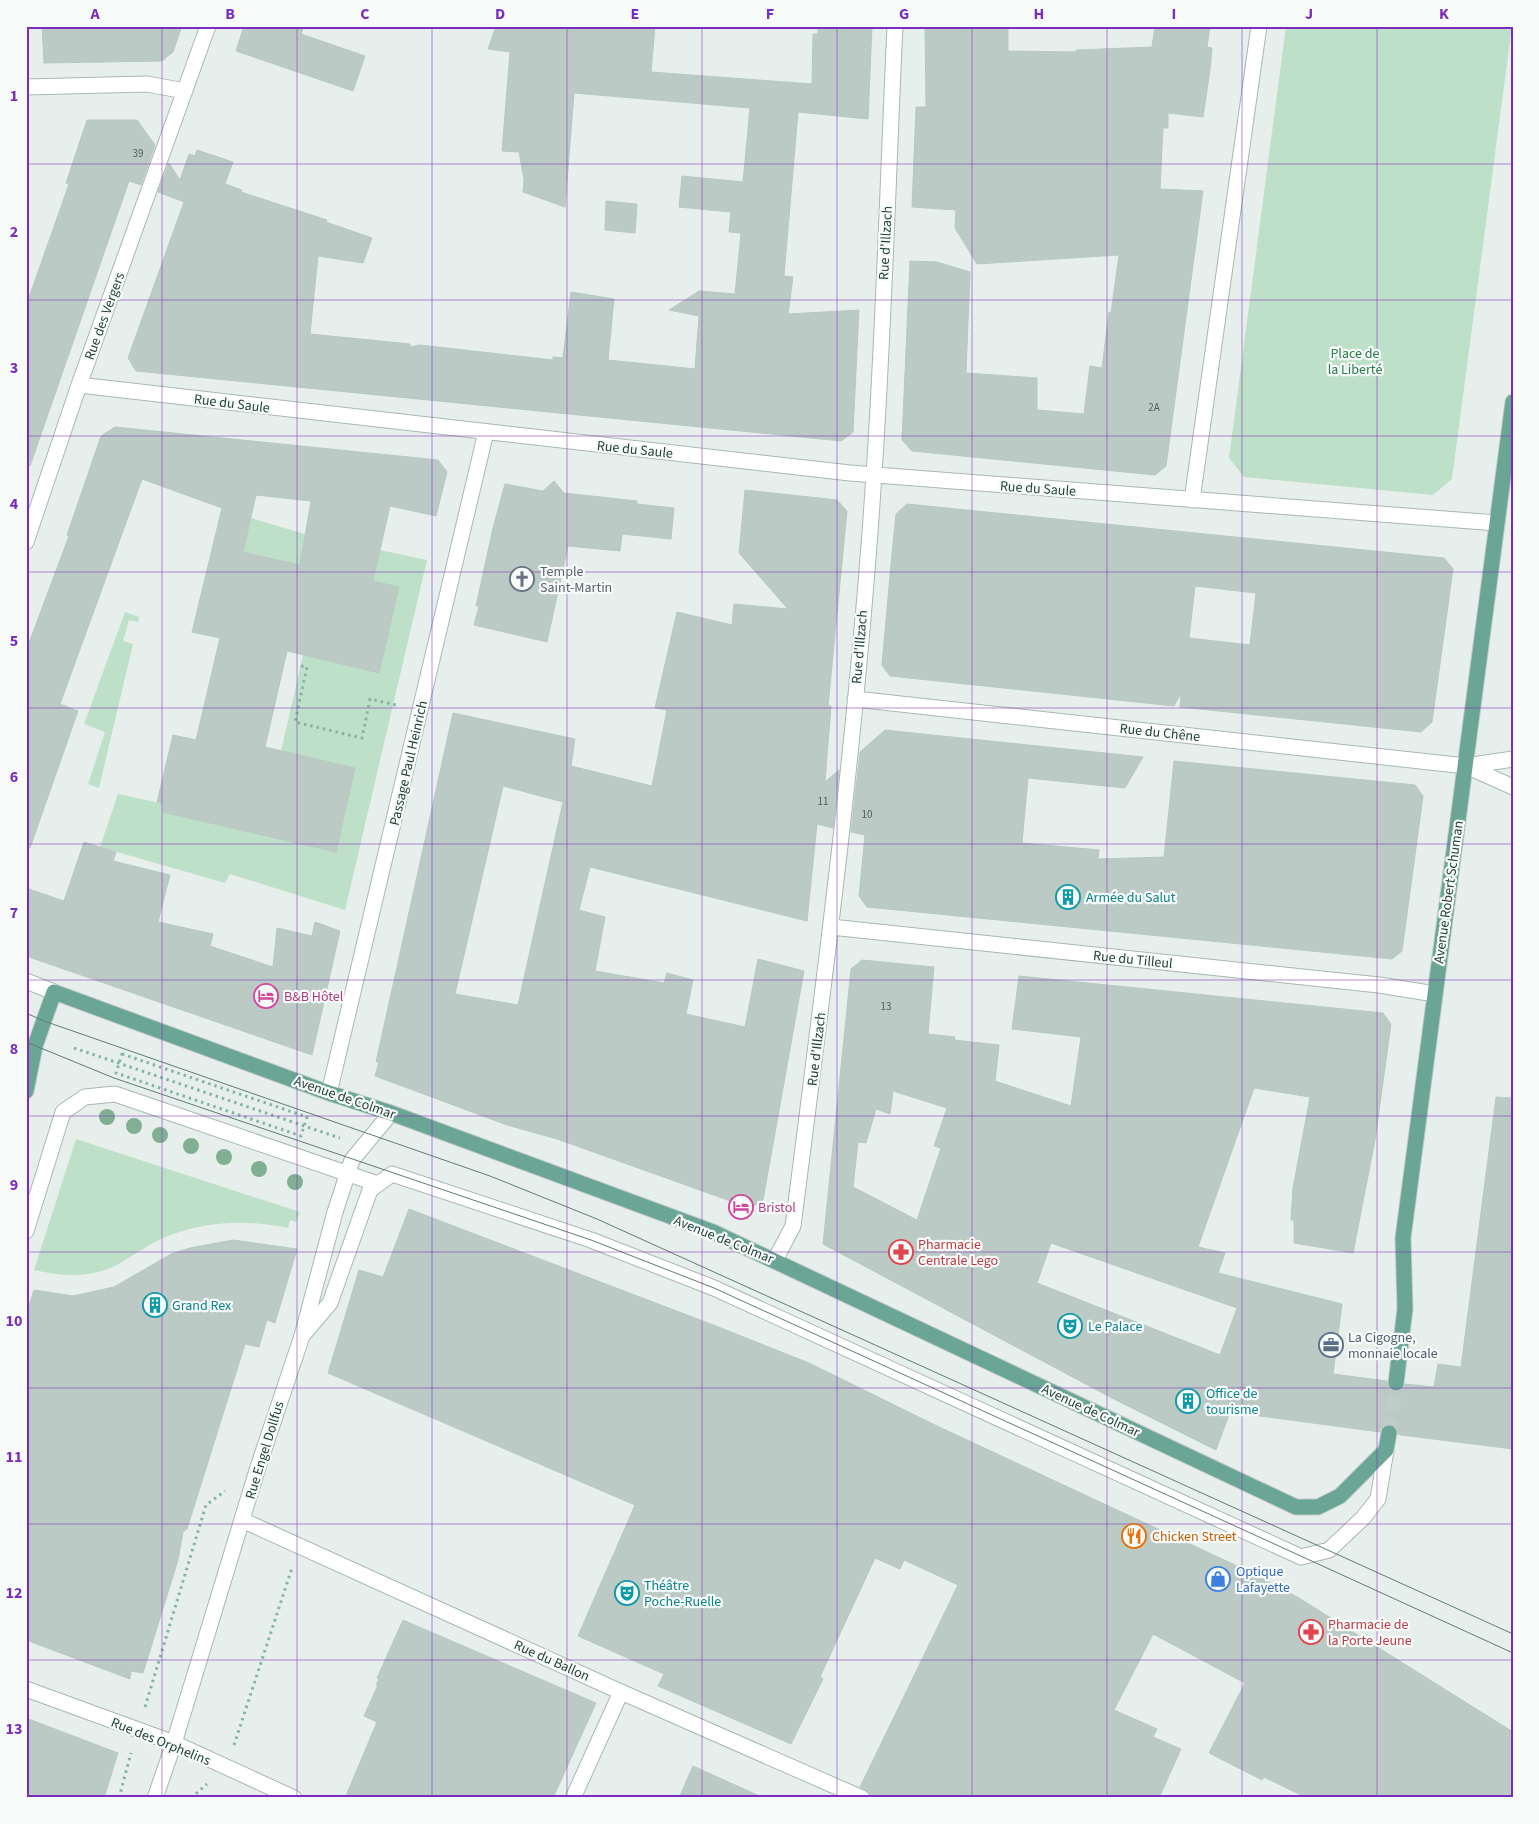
<svg xmlns="http://www.w3.org/2000/svg" width="1539" height="1824" font-family="'Source Sans 3',sans-serif">
<style>
.green{fill:#bfe0c8}
.building{fill:#bbcac4;stroke:#b8c9c2;fill-rule:evenodd}
.lines{fill:none;stroke-linecap:round;stroke-linejoin:round}
.primary-tunnel{stroke:#bfccc8;stroke-width:15;stroke-dasharray:15 8;stroke-linecap:butt}
.lane-casing{stroke:#a8b8b2;stroke-width:17}
.street-casing{stroke:#a8b8b2;stroke-width:17}
.secondary-casing{stroke:#a4bbb3;stroke-width:17}
.primary-casing{stroke:#c2cac8;stroke-width:17}
.path{stroke:#86b3a5;stroke-width:3;stroke-dasharray:2.5 4;stroke-linecap:butt}
.lane{stroke:#fff;stroke-width:15}
.street{stroke:#fff;stroke-width:15}
.secondary{stroke:#fff;stroke-width:15}
.primary{stroke:#6aa596;stroke-width:15}
.tram{stroke:#5f7d75;stroke-width:1}
.tree{fill:#80af93}
.grid{fill:none;stroke:#7b2cbf;stroke-width:1;stroke-opacity:0.55}
.labels{text-anchor:middle;stroke-width:4.5;stroke-linejoin:round;paint-order:stroke}
.number-label{font-size:11px;fill:#4a645c}
.street-label{font-size:14px;fill:#24423a;stroke:#f7fbf9}
.park-label{font-size:14px;fill:#2d7a4b;stroke:#f7fbf9}
.worship-label{font-size:14px;fill:#5b616d;stroke:#f7fbf9;text-anchor:start}
.culture-label{font-size:14px;fill:#0d838f;stroke:#f7fbf9;text-anchor:start}
.hotel-label{font-size:14px;fill:#b23c85;stroke:#f7fbf9;text-anchor:start}
.health-label{font-size:14px;fill:#be3a42;stroke:#f7fbf9;text-anchor:start}
.service-label{font-size:14px;fill:#4e5e75;stroke:#f7fbf9;text-anchor:start}
.food-label{font-size:14px;fill:#c56008;stroke:#f7fbf9;text-anchor:start}
.shop-label{font-size:14px;fill:#366cbe;stroke:#f7fbf9;text-anchor:start}
.neatline{fill:none;stroke:#7b2cbf;stroke-width:2}
.grid-label{font-size:16px;text-anchor:middle;font-weight:bold;fill:#7b2cbf}
</style>
<rect width="100%" height="100%" fill="#e6efeb"/>
<path class="green" d="M1286 26H1512L1452 479 1433 495 1244 477 1229 458Z
M251 518 305 534 427 560 345 910 230 874 225 883 100 847 118 794 164 804 162 812 336 852 355 768 281 751 303 655 379 673 399 587 243 552Z
M125 612 139 617 138 622 129 620 123 641 133 644 99 788 88 784 105 732 84 724Z
M76 1139 300 1212 296 1222 290 1220 288 1228C246 1219 201 1221 161 1239 148 1245 135 1254 122 1262 93 1279 65 1277 34 1270Z"/>
<path class="building" d="M42 26H182L173 52 162 61 44 63Z
M244 26H304L301 34 365 56 353 91 236 51Z
M496 26H655L651 72 812 84 813 34H818V26H872L868 119 798 112 784 276 793 277 788 314 859 310 853 432 841 441 136 371 128 358 184 202 158 192 169 163 180 180 189 154 195 156 197 150 233 162 225 184 242 190 241 192 327 220 326 222 372 238 363 263 318 256 310 334 410 344V347L420 345 553 360V357L563 358 571 292 614 299 608 360 695 369 699 316 669 310 699 291 735 294 741 233 729 232 731 212 679 207 682 176 743 182 750 108 574 93 565 207 523 192 524 179 519 152 502 151 510 52 488 49Z
M925 26H1008V51L1076 52V50L1152 47 1155 26H1210L1207 47 1212 48 1210 70 1203 117 1168 113V128H1163L1160 189 1203 191 1166 466 1155 475 912 451 902 440 910 261 937 262 970 272 966 373 1037 378V410L1084 414 1090 366 1102 368 1109 312 1111 313 1119 255 977 264 955 228 956 210 912 207 916 107H926Z
M87 120H137L155 145 141 185 129 181 30 466 26 465V306L69 184 66 183Z
M606 201 637 204 635 233 605 230Z
M115 427 438 460 447 472 436 516 390 506 373 581 399 587 379 673 287 651 265 747 355 768 336 852 162 812 164 804 157 802 173 735 196 740 220 638 192 632 222 508 142 479 60 704 78 711 30 848 26 847V651L69 536 67 535 101 436ZM256 495 311 501 300 565 243 552Z
M554 481 564 493 637 501V504L674 508 671 539 622 534 620 551 568 546 547 642 474 625 479 606H476L493 528 505 484 543 491Z
M745 490 837 500 847 511 828 706H831L825 782 839 770 833 828 817 824 807 921 590 867 579 910 605 917 595 971 664 983 667 973 693 980 686 1014 745 1027 758 959 804 971 763 1200 750 1208 557 1139 507 1125 375 1076 379 1062H376L453 713 575 739 571 766 652 786 667 710 655 708 677 612 732 625 734 604 788 609 739 553ZM503 786 563 802 518 1005 455 994Z
M907 504 1444 558 1453 569 1432 722 1421 732 1180 707 1181 693 1174 706 890 676 882 665 891 564 896 514ZM1195 586 1256 593 1250 645 1189 638Z
M885 730 1143 757 1125 788 1028 778 1022 843 1099 850 1098 859 1164 857 1174 761 1415 785 1423 796 1402 951 1392 959 867 907 859 896 865 835 851 832 860 752Z
M84 842 116 852 113 861 170 875 158 922 213 934 210 946 273 967 277 928 312 936 315 922 340 931 312 1055 26 956V888L64 901Z
M862 960 934 967 928 1034 955 1037 954 1040 999 1045 995 1081 1071 1106 1081 1037 1012 1029 1019 976 1383 1013 1391 1024 1375 1140 1353 1253 1294 1243V1220H1291L1293 1188 1310 1097 1254 1088 1198 1247 1225 1253 1218 1273 1342 1304 1333 1374 1387 1381 1388 1387 1394 1392 1400 1391 1405 1384 1434 1387 1438 1364 1461 1367 1496 1097 1513 1098V1449L1401 1435 1398 1434 1395 1426 1390 1424 1382 1427 1380 1432 1230 1412 1216 1450 1110 1397 823 1244 851 969ZM893 1091 947 1108 934 1146 941 1148 917 1220 853 1187 858 1142 866 1143 876 1109 890 1114ZM1051 1243 1237 1308 1220 1355 1037 1283Z
M409 1209 716 1326 809 1363 935 1425 1250 1572 1299 1598 1513 1732V1798H1307L1264 1777 1262 1780 1209 1753 1245 1683 1153 1634 1114 1710 1157 1729 1153 1737 1181 1749 1159 1798H871L869 1792 860 1787 958 1585 904 1560 900 1569 875 1558 820 1677 823 1679 791 1744 658 1686 664 1674 578 1636 635 1505 328 1373 359 1270 383 1277Z
M233 1240 297 1249 275 1323 267 1320 259 1347 245 1344 187 1529 183 1532 178 1560 143 1673 131 1671 130 1679 26 1640V1315L34 1290 73 1296 114 1287 171 1254 190 1248Z
M403 1620 596 1703 553 1798H345L377 1722 364 1716 378 1685H376L379 1679 377 1678Z
M26 1718 118 1753 104 1798H26Z
M693 1766 764 1798H679Z"/>
<g class="lines">
<path class="primary-tunnel" d="M1389 1433 1396 1383"/>
<defs>
<path id="lane" d="M1466 766 1513 787
M26 1231 63 1112 85 1097 115 1094 378 1184
M302 1336 330 1303 370 1190 392 1174 591 1240 714 1288 1301 1557 1329 1550 1363 1518 1378 1499 1386 1450"/>
<path id="street" d="M26 87 147 84 185 91
M79 385 850 473 1497 523
M1192 500 1259 26
M26 542 79 385 208 26
M855 699 1466 766
M831 927 1379 985 1435 994
M329 1093 486 432
M775 1260 793 1226C825 976 858 725 874 474 884 325 888 175 895 26
M242 1520 621 1692 862 1798
M26 1689 174 1743 294 1798
M155 1798 174 1743 258 1467 302 1336 335 1212 352 1160 391 1113
M573 1798 621 1692"/>
<path id="secondary" d="M1466 766 1513 759
M26 981 54 992"/>
<path id="primary" d="M26 1091 35 1046 54 992 329 1093 391 1113 713 1232 1296 1507H1318L1340 1496 1386 1450 1389 1433
M1396 1383 1405 1309 1403 1238 1513 402"/>
</defs>
<use href="#lane" class="lane-casing"/>
<use href="#street" class="street-casing"/>
<use href="#secondary" class="secondary-casing"/>
<use href="#primary" class="primary-casing"/>
<path class="path" d="M301 666 307 667 295 722 362 738 370 699 396 705
M74 1048 340 1138
M122 1054 307 1117 301 1136 116 1073Z
M145 1707 206 1505 225 1491
M234 1745 292 1568
M119 1798 131 1753
M191 1798 207 1784"/>
<use href="#lane" class="lane"/>
<use href="#street" class="street"/>
<use href="#secondary" class="secondary"/>
<use href="#primary" class="primary"/>
<path class="tram" d="M26 1013 44 1021 490 1176 597 1219 1513 1634
M26 1042 114 1078 591 1240 714 1288 1513 1653"/>
</g>
<g class="tree">
<circle cx="107" cy="1117" r="8"/>
<circle cx="134" cy="1126" r="8"/>
<circle cx="160" cy="1135" r="8"/>
<circle cx="191" cy="1146" r="8"/>
<circle cx="224" cy="1157" r="8"/>
<circle cx="259" cy="1169" r="8"/>
<circle cx="295" cy="1182" r="8"/>
</g>
<path class="grid" d="M162 26V1798M297 26V1798M432 26V1798M567 26V1798M702 26V1798M837 26V1798M972 26V1798M1107 26V1798M1242 26V1798M1377 26V1798M26 164H1513M26 300H1513M26 436H1513M26 572H1513M26 708H1513M26 844H1513M26 980H1513M26 1116H1513M26 1252H1513M26 1388H1513M26 1524H1513M26 1660H1513"/>
<defs>
<symbol id="church-ring" viewBox="-11 -11 22 22"><circle r="9.5" fill="#f7fbf9" stroke="#6b7280" stroke-width="1.5"/><path d="M-1.2-6h2.4v3.5h3.3v2.4h-3.3V6h-2.4V-.1h-3.3v-2.4h3.3Z" fill="#6b7280"/></symbol>
<symbol id="building-ring" viewBox="-11 -11 22 22"><circle r="9.5" fill="#f7fbf9" stroke="#0f9aa8" stroke-width="1.5"/><path d="M-4-6H4V6H1V3H-1V6H-4ZM-2.5-4.3h1.7v1.8h-1.7ZM.8-4.3h1.7v1.8H.8ZM-2.5-1h1.7V.8h-1.7ZM.8-1h1.7V.8H.8Z" fill="#0f9aa8"/></symbol>
<symbol id="hotel-ring" viewBox="-11 -11 22 22"><circle r="9.5" fill="#f7fbf9" stroke="#d1479c" stroke-width="1.5"/><path d="M-6-4.5h1.5V1H6V5H4.5V3h-9V5H-6ZM-4 0a1.8 1.8 0 1 1 3.6 0ZM.5 0V-2.5h3Q6-2.5 6 0Z" fill="#d1479c"/></symbol>
<symbol id="pharmacy-ring" viewBox="-11 -11 22 22"><circle r="9.5" fill="#f7fbf9" stroke="#e0444e" stroke-width="1.5"/><path d="M-2-6h4v4h4v4h-4v4h-4v-4h-4v-4h4Z" fill="#e0444e"/></symbol>
<symbol id="theatre-ring" viewBox="-11 -11 22 22"><circle r="9.5" fill="#f7fbf9" stroke="#0f9aa8" stroke-width="1.5"/><path d="M-5-5.5Q0-4 5-5.5V0Q5 5 0 6Q-5 5-5 0ZM-3.3-2.5H-1v1.5H-3.3ZM1-2.5H3.3v1.5H1ZM-2.8 1Q0 5.5 2.8 1Z" fill="#0f9aa8"/></symbol>
<symbol id="office-ring" viewBox="-11 -11 22 22"><circle r="9.5" fill="#f7fbf9" stroke="#5c6f8a" stroke-width="1.5"/><path d="M-6-3h4V-5.5h4V-3h4V5H-6ZM-1-4.5V-3h2v-1.5ZM-6 0V1H6V0Z" fill="#5c6f8a"/></symbol>
<symbol id="restaurant-ring" viewBox="-11 -11 22 22"><circle r="9.5" fill="#f7fbf9" stroke="#e8710a" stroke-width="1.5"/><path d="M-5-6h1v4h1v-4h1v4h1v-4h1v5L-1.5 .5V6h-2V.5L-5-1ZM5-6V6H3V1.5H1.5Q1.5-4 5-6Z" fill="#e8710a"/></symbol>
<symbol id="shop-ring" viewBox="-11 -11 22 22"><circle r="9.5" fill="#f7fbf9" stroke="#3f7fe0" stroke-width="1.5"/><path d="M-5-2.5h2.3a2.7 3.5 0 0 1 5.4 0H5L5.5 6h-11ZM-1.5-2.5h3a1.5 2.3 0 0 0-3 0Z" fill="#3f7fe0"/></symbol>
</defs>
<g fill-rule="evenodd">
<use href="#church-ring" x="508" y="565" width="28" height="28"/>
<use href="#building-ring" x="1054" y="883" width="28" height="28"/>
<use href="#hotel-ring" x="252" y="982" width="28" height="28"/>
<use href="#hotel-ring" x="727" y="1193" width="28" height="28"/>
<use href="#pharmacy-ring" x="887" y="1238" width="28" height="28"/>
<use href="#building-ring" x="141" y="1291" width="28" height="28"/>
<use href="#theatre-ring" x="1056" y="1312" width="28" height="28"/>
<use href="#office-ring" x="1317" y="1331" width="28" height="28"/>
<use href="#building-ring" x="1174" y="1387" width="28" height="28"/>
<use href="#restaurant-ring" x="1120" y="1522" width="28" height="28"/>
<use href="#shop-ring" x="1204" y="1565" width="28" height="28"/>
<use href="#theatre-ring" x="613" y="1579" width="28" height="28"/>
<use href="#pharmacy-ring" x="1297" y="1618" width="28" height="28"/>
</g>
<g class="labels">
<g class="number-label">
<text x="138" y="157">39</text>
<text x="1154" y="411">2A</text>
<text x="823" y="805">11</text>
<text x="867" y="818">10</text>
<text x="886" y="1010">13</text>
</g>
<g class="street-label">
<text transform="translate(885 243) rotate(-87)" y="5">Rue d'Illzach</text>
<text transform="translate(104 316) rotate(-70)" y="5">Rue des Vergers</text>
<text transform="translate(232 403) rotate(7)" y="5">Rue du Saule</text>
<text transform="translate(635 449) rotate(6)" y="5">Rue du Saule</text>
<text transform="translate(1038 488) rotate(4)" y="5">Rue du Saule</text>
<text transform="translate(859 647) rotate(-85)" y="5">Rue d'Illzach</text>
<text transform="translate(1160 732) rotate(6)" y="5">Rue du Chêne</text>
<text transform="translate(408 763) rotate(-77)" y="5">Passage Paul Heinrich</text>
<text transform="translate(1448 892) rotate(-82)" y="5">Avenue Robert Schuman</text>
<text transform="translate(1133 959) rotate(6)" y="5">Rue du Tilleul</text>
<text transform="translate(816 1049) rotate(-83)" y="5">Rue d'Illzach</text>
<text transform="translate(345 1097) rotate(19)" y="5">Avenue de Colmar</text>
<text transform="translate(724 1239) rotate(22)" y="5">Avenue de Colmar</text>
<text transform="translate(1091 1410) rotate(25)" y="5">Avenue de Colmar</text>
<text transform="translate(264 1450) rotate(-73)" y="5">Rue Engel Dollfus</text>
<text transform="translate(552 1660) rotate(24)" y="5">Rue du Ballon</text>
<text transform="translate(161 1741) rotate(22)" y="5">Rue des Orphelins</text>
</g>
<g class="park-label">
<text x="1355" y="358">Place de<tspan x="1355" dy="16">la Liberté</tspan></text>
</g>
<g class="worship-label">
<text x="540" y="576">Temple<tspan x="540" dy="16">Saint-Martin</tspan></text>
</g>
<g class="culture-label">
<text x="1086" y="902">Armée du Salut</text>
<text x="172" y="1310">Grand Rex</text>
<text x="1088" y="1331">Le Palace</text>
<text x="1206" y="1398">Office de<tspan x="1206" dy="16">tourisme</tspan></text>
<text x="644" y="1590">Théâtre<tspan x="644" dy="16">Poche-Ruelle</tspan></text>
</g>
<g class="hotel-label">
<text x="284" y="1001">B&amp;B Hôtel</text>
<text x="758" y="1212">Bristol</text>
</g>
<g class="health-label">
<text x="918" y="1249">Pharmacie<tspan x="918" dy="16">Centrale Lego</tspan></text>
<text x="1328" y="1629">Pharmacie de<tspan x="1328" dy="16">la Porte Jeune</tspan></text>
</g>
<g class="service-label">
<text x="1348" y="1342">La Cigogne,<tspan x="1348" dy="16">monnaie locale</tspan></text>
</g>
<g class="food-label">
<text x="1152" y="1541">Chicken Street</text>
</g>
<g class="shop-label">
<text x="1236" y="1576">Optique<tspan x="1236" dy="16">Lafayette</tspan></text>
</g>
</g>
<rect width="1539" height="1824" fill="none" stroke="#f7fbf9" stroke-width="55"/>
<rect x="28" y="28" width="1484" height="1768" class="neatline"/>
<g class="grid-label">
<text x="95" y="19">A</text>
<text x="230" y="19">B</text>
<text x="365" y="19">C</text>
<text x="500" y="19">D</text>
<text x="635" y="19">E</text>
<text x="770" y="19">F</text>
<text x="904" y="19">G</text>
<text x="1039" y="19">H</text>
<text x="1174" y="19">I</text>
<text x="1309" y="19">J</text>
<text x="1444" y="19">K</text>
<text x="14" y="101">1</text>
<text x="14" y="237">2</text>
<text x="14" y="373">3</text>
<text x="14" y="509">4</text>
<text x="14" y="646">5</text>
<text x="14" y="782">6</text>
<text x="14" y="918">7</text>
<text x="14" y="1054">8</text>
<text x="14" y="1190">9</text>
<text x="14" y="1326">10</text>
<text x="14" y="1462">11</text>
<text x="14" y="1598">12</text>
<text x="14" y="1734">13</text>
</g>
</svg>
